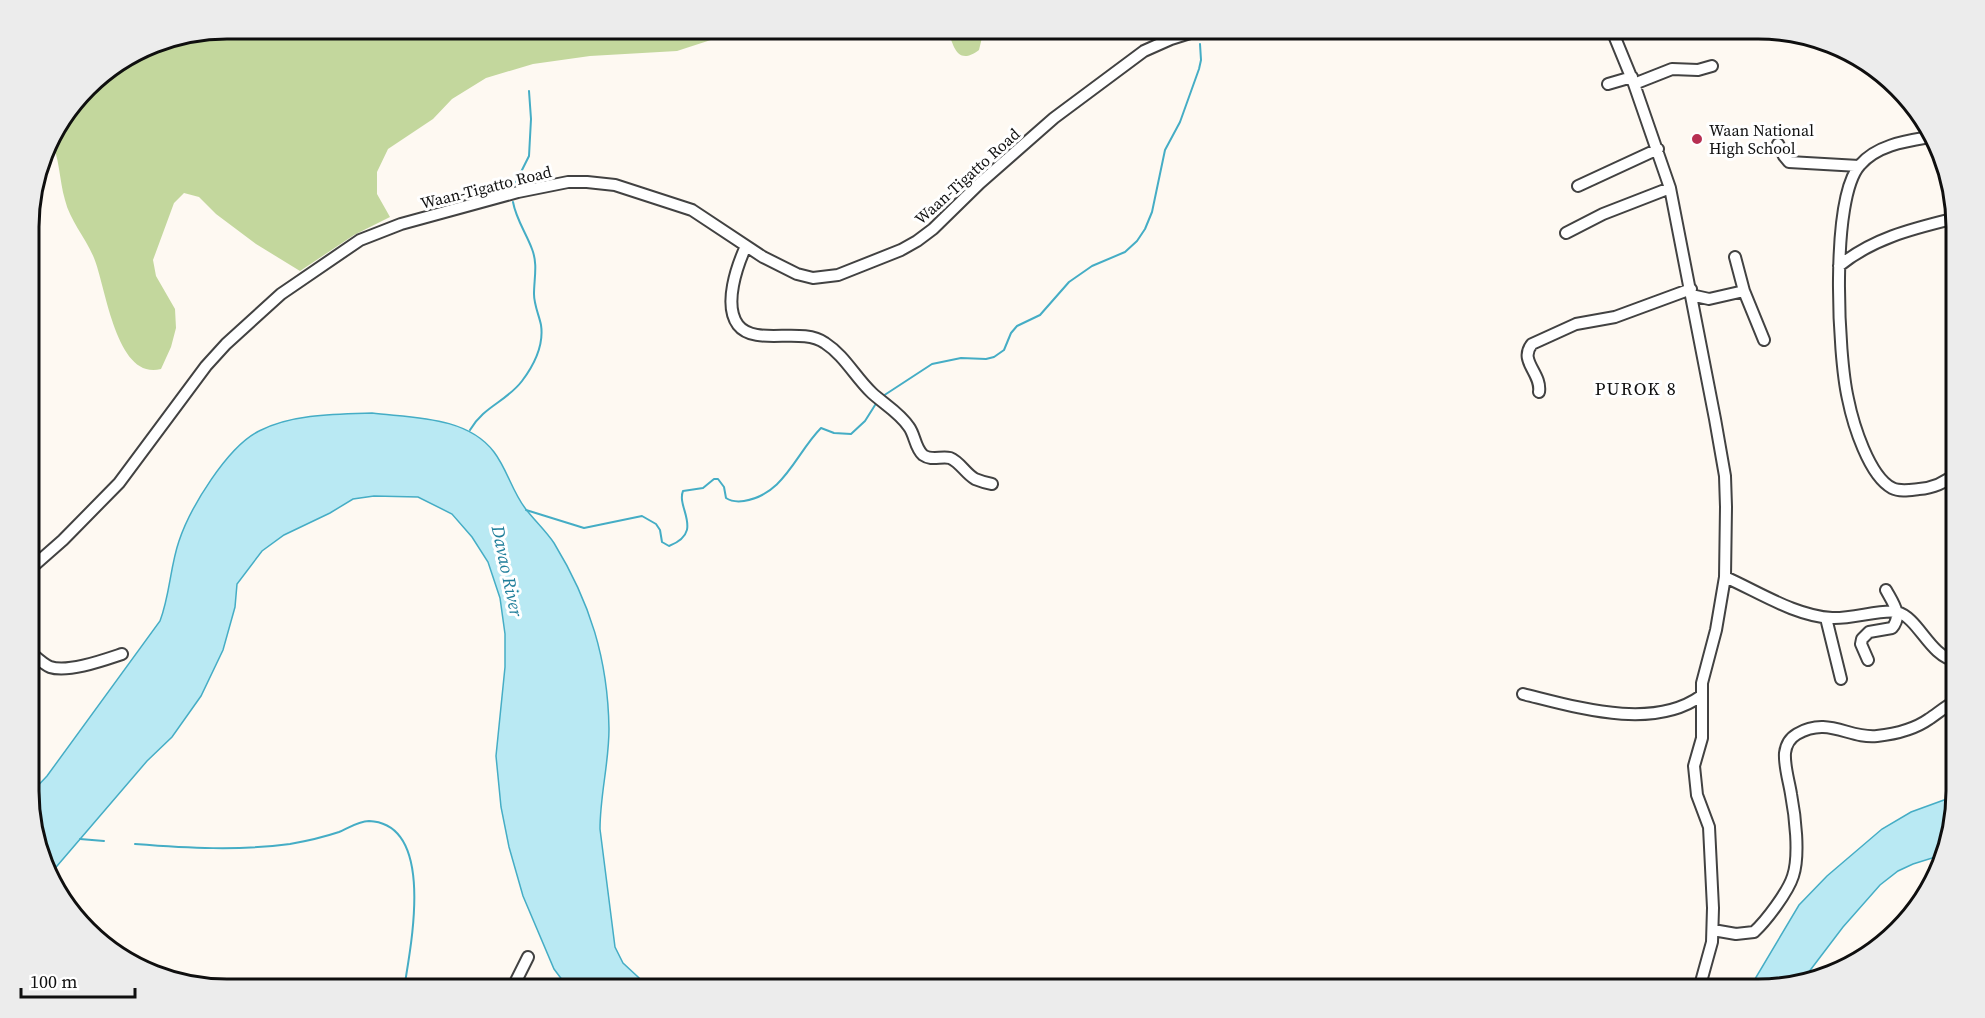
<svg xmlns="http://www.w3.org/2000/svg" width="1985" height="1018" font-family="'Source Serif 4',serif">
<style>
.forest{fill:#c3d79d}
.water{fill:#b9e9f3;stroke:#45adc5;stroke-width:1.5}
.lines{fill:none;stroke-linecap:round;stroke-linejoin:round}
.stream{stroke:#45adc5;stroke-width:2}
.minor-casing{stroke:#424242;stroke-width:14}
.minor{stroke:#fff;stroke-width:10}
.poi-dot{fill:#b72f52;stroke:#fff;stroke-width:2}
.labels{text-anchor:middle;stroke-width:6;stroke-linejoin:round;paint-order:stroke}
.poi-label{font-size:16px;fill:#0f0f0f;stroke:#fff;text-anchor:start}
.street-label{font-size:16px;fill:#0f0f0f;stroke:#fff}
.neighbourhood-label{font-size:18px;letter-spacing:1.5px;fill:#0f0f0f;stroke:#fff}
.water-label{font-size:18px;font-style:italic;fill:#1f7e9a;stroke:#fff}
.rim{fill:none;stroke:#0f0f0f;stroke-width:3}
</style>
<rect width="100%" height="100%" fill="#fef9f2"/>
<path class="forest" d="M227 29V28L731 29 720 37 677 51 590 56 533 64 486 78 452 99 433 119 388 149 377 172V194L390 217 354 235 300 271 256 244 216 214 199 197 184 193 174 203 153 260 156 276 175 309 176 328 171 347 161 369C116 381 106 287 94 258 86 238 70 221 65 200 59 179 60 158 50 138L96 78 151 43Z
M948 29H984L979 50C958 66 953 47 948 29Z"/>
<path class="water" d="M372 413C412 418 467 416 494 452 507 469 512 491 525 508 534 520 546 531 554 543 590 602 608 659 609 729 609 763 600 795 600 829L615 947 623 963 651 989H569L554 969 523 896 509 847 501 807 496 756 505 667V634L500 598 488 562 472 537 452 514 418 497 374 496 353 499 330 513 284 535 262 551 237 584 235 607 223 650 201 696 172 737 147 761 51 873 30 817V794L47 776 160 621C170 595 170 567 179 541 190 508 227 447 259 431 291 414 336 414 372 413Z
M1955 796 1942 855 1913 864 1898 871 1880 885 1843 927 1805 977 1771 989H1749L1799 905 1827 876 1882 829 1911 812Z"/>
<g class="lines">
<path class="stream" d="M515 184 529 156 531 119 529 91
M883 396 932 364 961 358 986 359 994 357 1004 350 1011 333 1017 326 1040 315 1069 282 1092 266 1125 252 1137 241 1145 229 1152 212 1165 150 1180 122 1199 69 1201 60 1200 44
M470 430C484 406 506 402 522 381 534 365 544 345 541 325 539 315 534 305 534 294 534 279 538 264 532 249 526 233 516 219 513 202
M526 510 584 528 642 516 656 524 660 530 662 542 669 546C705 532 676 508 683 491L703 488 714 479H718L724 487 726 498C732 502 737 502 744 501 784 495 796 453 821 428L834 433 851 434 865 421 877 402
M80 839 104 841
M135 844C187 848 239 851 290 844 307 841 324 837 339 832 348 828 359 821 369 821 437 824 410 949 404 989"/>
<defs>
<path id="minor" d="M1611 28 1634 84 1670 188 1715 419 1725 476 1726 507 1725 577 1716 630 1702 683V738L1694 766 1697 795 1709 827 1713 908 1712 942 1699 989
M1608 84 1632 77
M1634 84 1672 69 1698 70 1712 66
M1930 137C1906 141 1877 145 1860 165 1830 198 1838 356 1848 399 1853 424 1869 476 1892 488 1900 492 1910 490 1919 489 1933 488 1945 483 1956 473
M1778 144 1784 156 1789 162 1859 166
M1578 186 1658 149
M1566 233 1603 214 1670 188
M746 246C737 266 723 305 738 325 755 347 801 326 825 343 845 356 855 377 872 393 884 404 900 413 909 427 915 435 915 448 923 455 931 461 941 456 950 458 960 462 965 473 975 479 980 481 986 483 992 484
M1839 266C1872 239 1911 229 1952 219
M1744 291 1764 340
M1691 295 1709 299 1744 291 1735 257
M1539 392C1542 373 1518 361 1532 344L1576 324 1615 317 1691 289
M30 569 63 540 119 483 206 366 226 344 281 294 360 240 401 224 518 192 568 182H587L615 185 692 210 763 257 797 274 813 278 838 275 901 250 917 241 933 229 980 183 1054 118 1144 51 1171 39 1206 28
M1725 577C1759 592 1795 616 1832 618 1852 619 1882 609 1897 612 1919 618 1929 656 1956 661
M1826 618 1841 679
M30 652C36 657 43 664 50 667 68 673 104 660 122 654
M1868 660 1861 644 1862 639 1869 632 1892 628C1903 615 1893 603 1886 590
M1523 694C1576 707 1652 731 1701 696
M1713 930 1736 934 1754 932C1766 921 1788 892 1793 876 1800 855 1795 815 1791 794 1789 781 1784 766 1785 753 1786 745 1790 738 1797 734 1828 716 1849 739 1877 736 1895 734 1915 729 1929 719 1938 713 1946 706 1956 701
M512 989 528 957"/>
</defs>
<use href="#minor" class="minor-casing"/>
<use href="#minor" class="minor"/>
</g>
<circle class="poi-dot" cx="1697" cy="139" r="6"/>
<g class="labels">
<g class="poi-label">
<text x="1709" y="136">Waan National<tspan x="1709" dy="18">High School</tspan></text>
</g>
<g class="street-label">
<text transform="translate(967 176) rotate(-42)" y="6">Waan-Tigatto Road</text>
<text transform="translate(486 187) rotate(-14)" y="6">Waan-Tigatto Road</text>
</g>
<g class="neighbourhood-label">
<text x="1636" y="395">PUROK 8</text>
</g>
<g class="water-label">
<text transform="translate(507 571) rotate(78)" y="6">Davao River</text>
</g>
</g>
<path d="M0 0H1985V1018H0ZM227 39H1758A188 188 0 0 1 1946 227V791A188 188 0 0 1 1758 979H227A188 188 0 0 1 39 791V227A188 188 0 0 1 227 39Z" fill="#ececec" fill-rule="evenodd"/>
<path class="rim" d="M227 39H1758A188 188 0 0 1 1946 227V791A188 188 0 0 1 1758 979H227A188 188 0 0 1 39 791V227A188 188 0 0 1 227 39Z"/>
<path d="M21 988v9h114v-9" fill="none" stroke="#0f0f0f" stroke-width="3"/>
<text x="30" y="988" font-size="18" fill="#0f0f0f" stroke="#ffffff" stroke-width="4.5" paint-order="stroke">100 m</text>
</svg>
